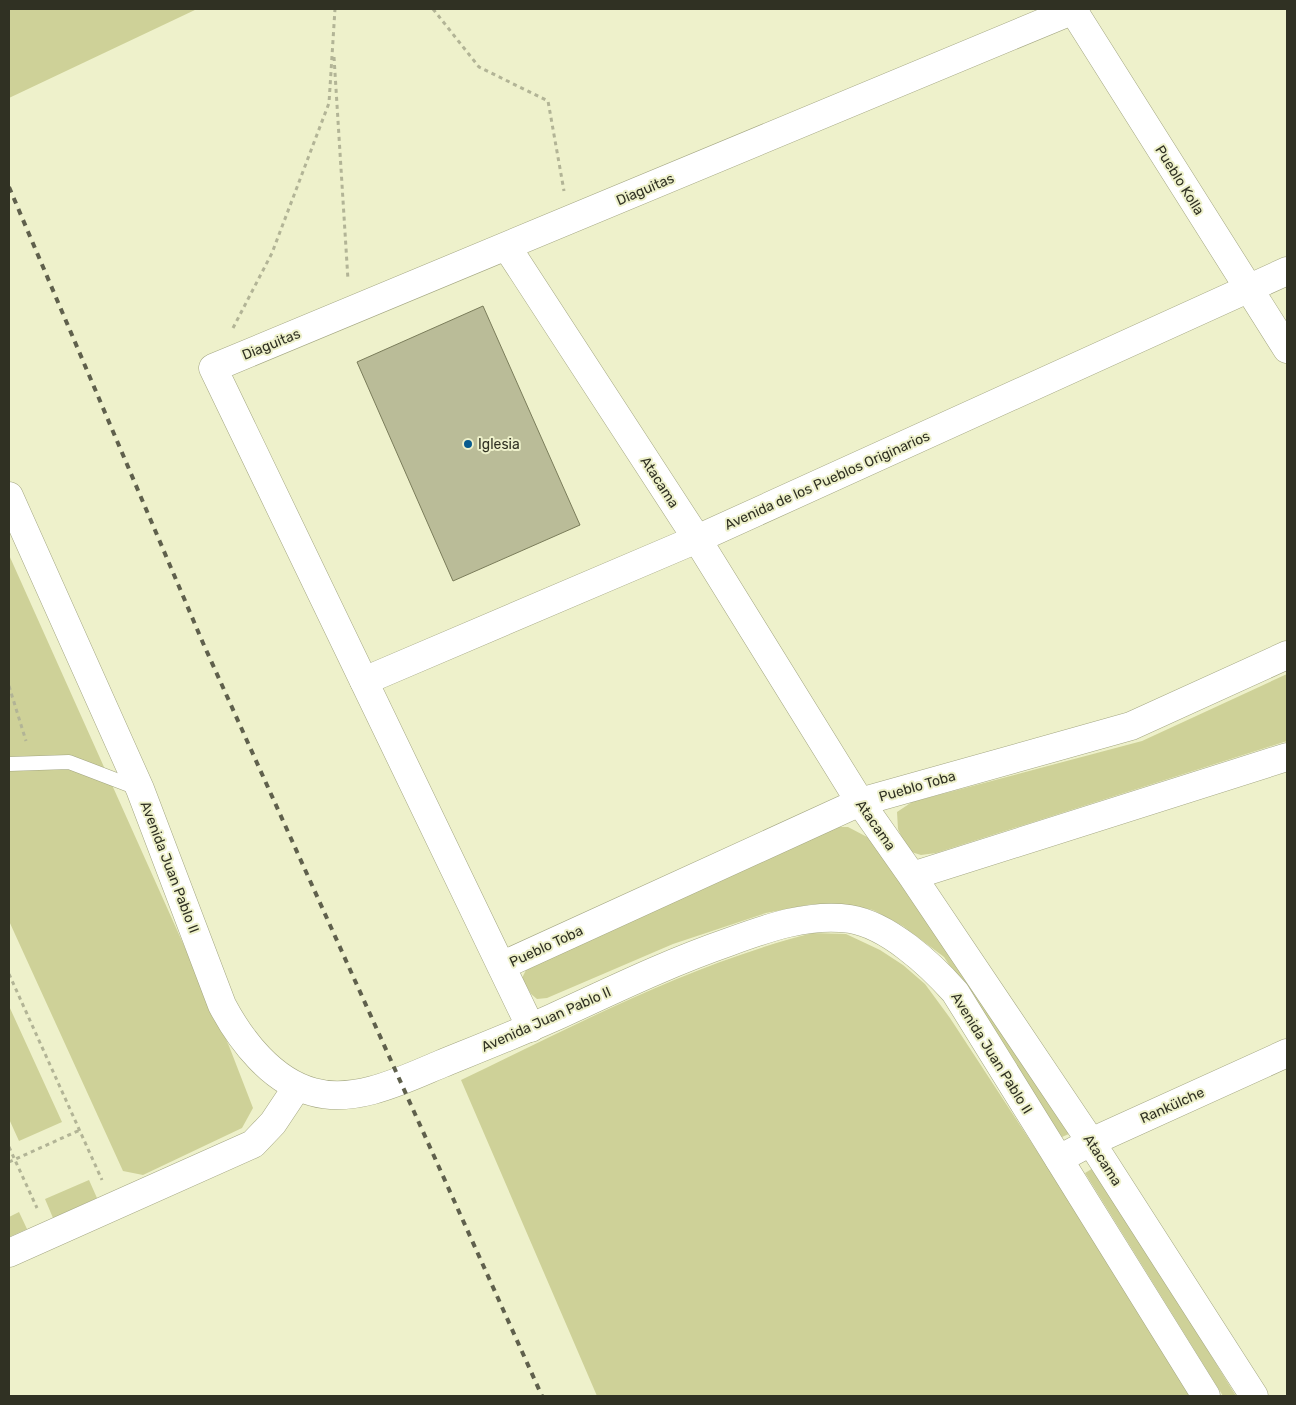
<svg xmlns="http://www.w3.org/2000/svg" width="1296" height="1405" font-family="Rubik,sans-serif">
<style>
.green{fill:#ced198}
.building{fill:#babc98;stroke:#7a7c5a}
.lines{fill:none;stroke-linecap:round;stroke-linejoin:round}
.service-casing{stroke:#a3a682;stroke-width:15}
.minor-casing{stroke:#a3a682;stroke-width:29}
.tertiary-casing{stroke:#a3a682;stroke-width:29}
.secondary-casing{stroke:#a3a682;stroke-width:29}
.path{stroke:#b2b496;stroke-width:3;stroke-dasharray:4 4;stroke-linecap:butt}
.service{stroke:#fff;stroke-width:14}
.minor{stroke:#fff;stroke-width:28}
.tertiary{stroke:#fff;stroke-width:28}
.secondary{stroke:#fff;stroke-width:28}
.rail{stroke:#5f604c;stroke-width:4;stroke-dasharray:6 6;stroke-linecap:butt}
.poi-dot{fill:#085b8e;stroke:#eef1cb;stroke-width:2}
.labels{text-anchor:middle;stroke-width:4;stroke-linejoin:round;paint-order:stroke}
.street-label{font-size:14px;fill:#303123;stroke:#eef1cb}
.poi-label{font-size:14px;fill:#303123;stroke:#eef1cb;text-anchor:start}
</style>
<rect width="100%" height="100%" fill="#eef1cb"/>
<path class="green" d="M9 9H197L9 98Z
M9 555 229 1046 253 1108 242 1128 143 1175 123 1171 9 921Z
M1287 674V741L936 853 921 855 908 851 898 829 897 812 912 802 1142 741Z
M832 827H848L869 838 951 952 1071 1133 1062 1137 944 957 903 926 873 910 844 904H812L766 913 673 944 547 998 537 999 531 994 522 978 526 970Z
M813 933 846 934 880 950 903 965 925 984 950 1018 1197 1396H597L461 1080C576 1025 689 964 813 933Z
M9 1006 62 1122 19 1141 9 1119Z
M1095 1167 1236 1396H1223L1085 1173Z
M89 1180 97 1198 53 1218 45 1199Z
M19 1212 27 1229 9 1237V1217Z"/>
<path class="building" d="M483 306 580 525 453 581 357 362Z"/>
<g class="lines">
<defs>
<path id="service" d="M9 764 69 762 137 788"/>
<path id="minor" d="M1073 10 1287 349
M507 247 697 539 860 802 912 876 1091 1142 1254 1396
M912 876 1287 757
M501 966 860 802 1131 726 1287 655
M531 1028 213 368 1076 9
M1059 1159 1091 1142 1287 1053
M9 1253 253 1144 273 1123 297 1087"/>
<path id="tertiary" d="M364 681 697 539 1287 271"/>
<path id="secondary" d="M9 496 140 789 222 1005C241 1041 272 1081 313 1092 355 1104 403 1080 441 1064 478 1049 516 1034 552 1018 611 991 668 963 729 942 767 928 809 913 850 919 888 925 930 964 955 992L1206 1396"/>
</defs>
<use href="#service" class="service-casing"/>
<use href="#minor" class="minor-casing"/>
<use href="#tertiary" class="tertiary-casing"/>
<use href="#secondary" class="secondary-casing"/>
<path class="path" d="M433 9 479 67 548 101 564 191
M334 57 348 280
M233 328 272 253 329 103 335 9
M9 686 26 741
M9 974 102 1180
M9 1147 37 1208
M9 1162 80 1130"/>
<use href="#service" class="service"/>
<use href="#minor" class="minor"/>
<use href="#tertiary" class="tertiary"/>
<use href="#secondary" class="secondary"/>
<path class="rail" d="M9 187 203 643 542 1396"/>
</g>
<circle class="poi-dot" cx="468" cy="444" r="5"/>
<g class="labels">
<g class="street-label">
<text transform="translate(1180 180) rotate(58)" y="5">Pueblo Kolla</text>
<text transform="translate(645 189) rotate(-23)" y="5">Diaguitas</text>
<text transform="translate(271 344) rotate(-22)" y="5">Diaguitas</text>
<text transform="translate(827 480) rotate(-24)" y="5">Avenida de los Pueblos Originarios</text>
<text transform="translate(660 482) rotate(57)" y="5">Atacama</text>
<text transform="translate(917 786) rotate(-16)" y="5">Pueblo Toba</text>
<text transform="translate(876 825) rotate(55)" y="5">Atacama</text>
<text transform="translate(170 867) rotate(69)" y="5">Avenida Juan Pablo II</text>
<text transform="translate(546 946) rotate(-25)" y="5">Pueblo Toba</text>
<text transform="translate(546 1019) rotate(-24)" y="5">Avenida Juan Pablo II</text>
<text transform="translate(992 1053) rotate(58)" y="5">Avenida Juan Pablo II</text>
<text transform="translate(1172 1105) rotate(-24)" y="5">Rankülche</text>
<text transform="translate(1103 1160) rotate(57)" y="5">Atacama</text>
</g>
<g class="poi-label">
<text x="478" y="449">Iglesia</text>
</g>
</g>
<rect width="1296" height="1405" fill="none" stroke="#303123" stroke-width="20"/>
</svg>
